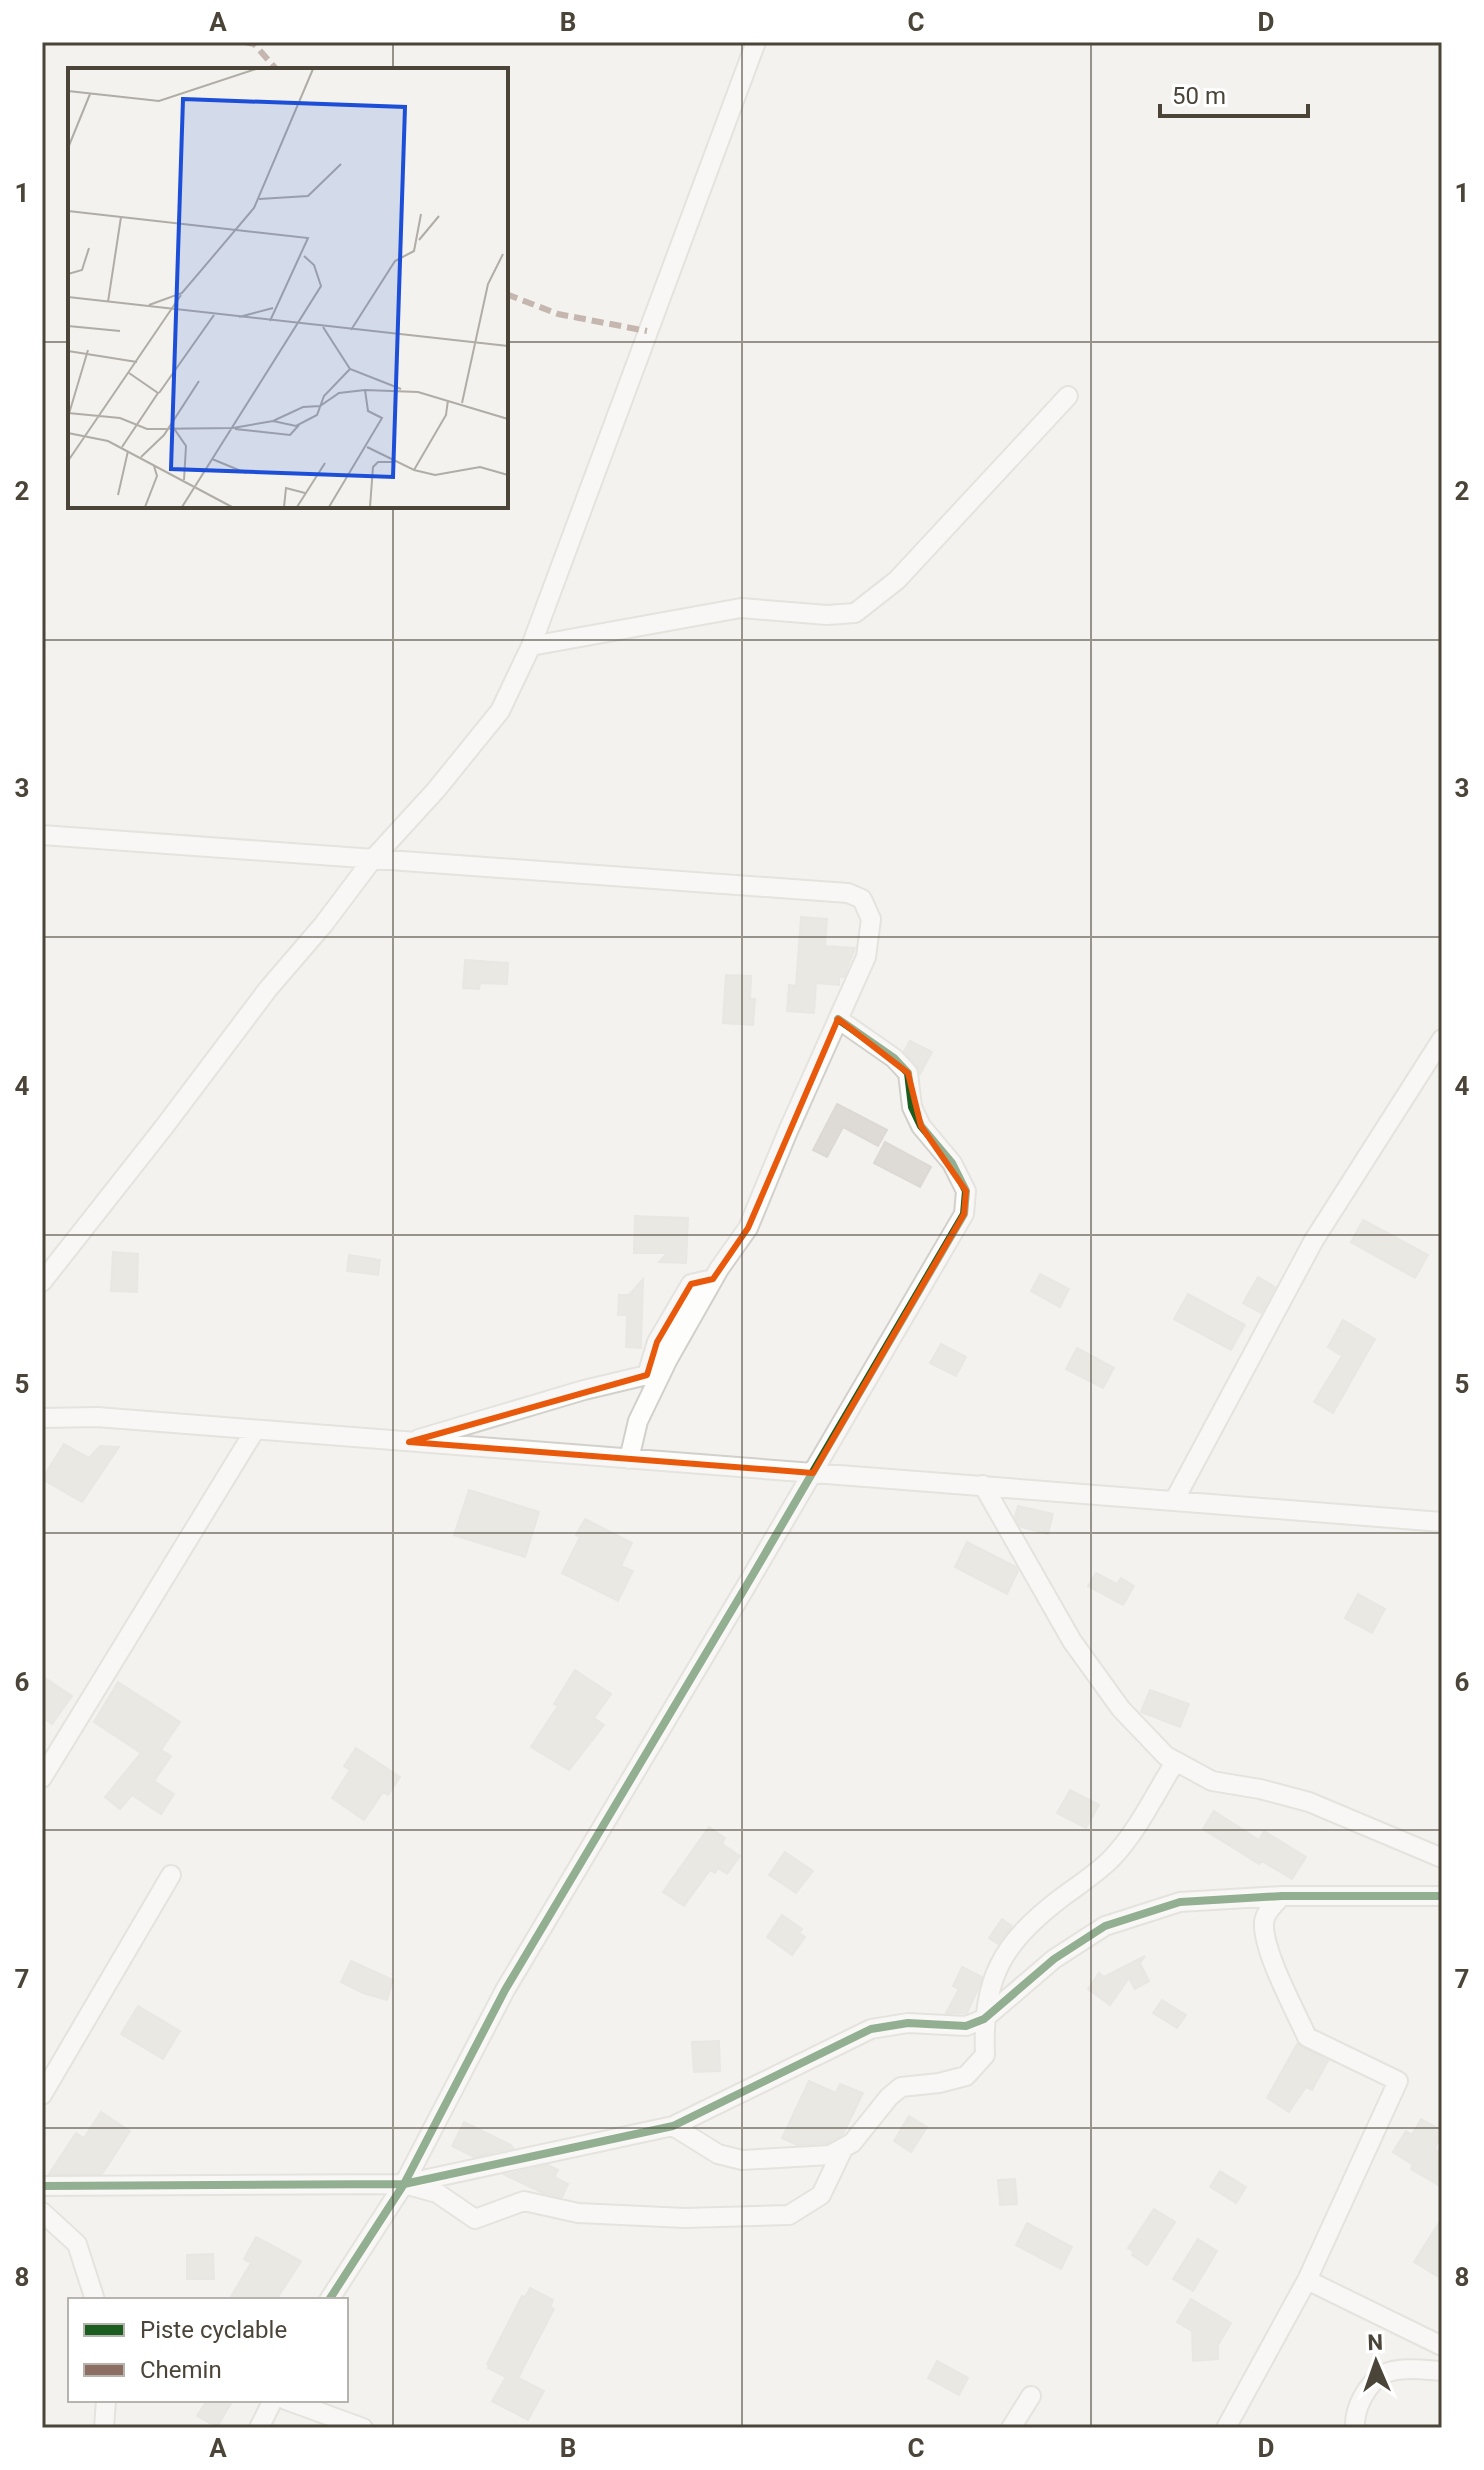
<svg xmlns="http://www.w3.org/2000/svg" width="1484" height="2470" font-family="Roboto,sans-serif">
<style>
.building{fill:#dedbd6;stroke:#dcd9d4;stroke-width:2}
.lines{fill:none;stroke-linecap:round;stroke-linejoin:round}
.minor-casing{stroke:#d2d0cb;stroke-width:22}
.minor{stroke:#fdfdfc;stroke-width:18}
.quiet{stroke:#8d6e63;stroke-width:6;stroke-dasharray:12 6;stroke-linecap:butt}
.cycleway-casing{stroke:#fff;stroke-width:13}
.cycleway{stroke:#1b5e20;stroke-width:8}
.marked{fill:none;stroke:#e8590c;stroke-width:6;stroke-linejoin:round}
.grid{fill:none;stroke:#4b4439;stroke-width:2;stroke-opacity:0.55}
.inset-road{fill:none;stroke:#b0aca6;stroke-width:2}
.view{fill:#1d4ed8;fill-opacity:0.15;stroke:#1d4ed8;stroke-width:4}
.inset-edge{fill:none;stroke:#4b4439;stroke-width:4}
.neatline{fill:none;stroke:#4b4439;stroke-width:3}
.grid-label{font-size:26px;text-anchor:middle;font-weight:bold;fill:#4b4439}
</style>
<rect width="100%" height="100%" fill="#f4f2ee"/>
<path class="building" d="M801 917 827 919 825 946 855 948 844 977H839V985L816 983 814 1013 787 1011 789 985 796 986Z
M465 960 508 963 507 984 480 983 479 989 463 988Z
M726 975 751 976 750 999H755L753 1025 723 1023Z
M910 1041 932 1052 920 1074 917 1065 904 1051Z
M837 1104 887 1130 878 1146 843 1127 827 1157 813 1150Z
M885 1142 931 1167 920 1187 874 1163Z
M635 1216 688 1218 686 1263 659 1262 667 1253H634Z
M1363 1220 1428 1255 1415 1278 1351 1242Z
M113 1252 138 1254 137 1292 111 1291Z
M349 1255 380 1260 378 1275 347 1271Z
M1040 1274 1069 1289 1060 1307 1031 1291Z
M1258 1277 1275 1287 1261 1313 1243 1303Z
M643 1279 641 1348 626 1347 627 1315H618L619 1295H629Z
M1188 1294 1245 1325 1231 1350 1174 1319Z
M1343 1320 1375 1339 1333 1413 1314 1402 1342 1356 1328 1347Z
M941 1344 966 1357 956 1376 930 1363Z
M1077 1348 1114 1368 1103 1388 1066 1369Z
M64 1444 89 1458 100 1446 119 1447 82 1502 42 1479Z
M469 1490 539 1512 525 1557 454 1535Z
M1018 1506 1053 1514 1048 1534 1021 1527 1015 1517Z
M585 1519 632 1543 621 1566 633 1571 618 1601 562 1573 580 1537 576 1535Z
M967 1542 1016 1567 1018 1571 1007 1594 955 1567Z
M1096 1573 1117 1584 1121 1578 1134 1586 1123 1605 1088 1586Z
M1358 1594 1385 1609 1372 1633 1345 1618Z
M575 1670 611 1694 594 1718 604 1725 569 1770 531 1747 558 1706 554 1704Z
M42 1676 72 1696 52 1724 42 1717Z
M118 1682 180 1722 161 1750 171 1756 154 1781 174 1794 161 1814 132 1795 120 1809 105 1797 141 1753 94 1722Z
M1150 1690 1189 1704 1180 1727 1141 1712Z
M356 1748 400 1777 388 1795 383 1792 364 1820 332 1798 350 1770 344 1766Z
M1070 1790 1099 1805 1086 1828 1057 1813Z
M1214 1811 1259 1840 1264 1831 1306 1857 1292 1879 1262 1861 1259 1864 1203 1829Z
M709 1827 725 1838 722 1844 740 1856 727 1874 718 1868 715 1873 710 1870 684 1906 663 1892Z
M785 1852 813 1871 796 1893 769 1875Z
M782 1915 802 1929 799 1933 805 1937 792 1955 767 1937Z
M1002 1919 1012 1926 998 1944 989 1938Z
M1145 1956 1140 1963 1149 1981 1135 1989 1129 1978 1110 2005 1088 1989 1099 1973 1104 1977Z
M351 1961 393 1980 387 2000 363 1993 341 1982Z
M962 1967 982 1977 978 1989 967 2013H946L959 1989 953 1986Z
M1162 2000 1186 2015 1177 2028 1153 2013Z
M138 2006 180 2031 163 2059 121 2034Z
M719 2041 720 2071 694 2072 692 2042Z
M1297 2044 1328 2061 1312 2090 1306 2087 1289 2112 1267 2098Z
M809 2081 836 2093 840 2084 863 2093 843 2134 827 2143 797 2145 782 2138Z
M101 2112 130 2131 102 2174H49L76 2133 84 2138Z
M909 2116 927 2127 911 2152 894 2141Z
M1421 2119 1442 2131 1435 2149 1442 2153V2187L1411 2169 1413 2165 1393 2152 1406 2131 1412 2135Z
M464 2122 511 2145 513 2148 474 2157 452 2146Z
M548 2165 558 2170 554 2177 568 2184 562 2197 543 2193 505 2175Z
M1220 2171 1246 2187 1236 2203 1210 2187Z
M1015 2179 1017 2204 1000 2205 998 2180Z
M1154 2209 1175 2222 1147 2265 1132 2255 1134 2252 1128 2248Z
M1442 2218V2279L1414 2262Z
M1027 2223 1072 2247 1061 2269 1016 2245Z
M256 2237 301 2261 276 2300H229L251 2263 244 2259Z
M1198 2239 1217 2251 1193 2291 1173 2279Z
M213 2254 214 2279H187V2255Z
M530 2288 553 2300 550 2307 554 2309 518 2378 544 2391 528 2420 492 2401 506 2377 488 2368 489 2365 487 2364 522 2296 525 2297Z
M1191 2299 1231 2323 1218 2345V2359L1193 2361 1192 2331 1177 2322Z
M937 2361 968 2378 959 2395 928 2378Z
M207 2400H233L217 2427 197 2416Z"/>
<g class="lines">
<defs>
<path id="minor" d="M531 646 741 608 827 615 855 613 897 580 1068 396
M42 835 848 893 862 899 871 919 866 957 788 1131 748 1228 719 1269 668 1359 638 1421 629 1459
M42 1282 164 1127 268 989 323 925 372 860 436 790 500 711 531 646 756 42
M42 1418 97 1417 1442 1522
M419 1439 584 1390 647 1375 657 1342 691 1284 713 1279
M983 1485 1072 1641 1121 1709 1166 1756 1212 1781 1260 1789 1309 1802 1442 1858
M1175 1499 1314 1240 1442 1039
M42 1778 255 1430
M42 2095 171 1875
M673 2126 718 2154 742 2160 830 2155 852 2143 889 2097 901 2087 939 2083 966 2076 985 2055C982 1979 1001 1944 1061 1898 1077 1886 1096 1874 1110 1860 1137 1833 1155 1794 1175 1762
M42 2186 404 2184 673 2126 871 2029 908 2023 966 2026 984 2019 1054 1959 1105 1926 1180 1902 1282 1896H1442
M411 2186 437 2193 475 2219 524 2201 578 2213 685 2218 789 2215 821 2195 844 2147
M42 2212 77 2244 95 2300
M1307 2280 1442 2346
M329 2300 404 2184 505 1990 745 1588 964 1214 966 1191 952 1163 921 1126 912 1107 908 1073 894 1058 838 1019
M286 2400 363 2428
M104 2428 106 2400
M259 2428 273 2400
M1011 2428 1031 2396
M1226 2428 1307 2280 1398 2081 1307 2037C1295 2010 1262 1950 1264 1922 1265 1912 1275 1903 1282 1896
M1355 2428C1354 2409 1366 2384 1384 2374 1399 2366 1426 2370 1442 2371"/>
</defs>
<use href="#minor" class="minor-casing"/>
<use href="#minor" class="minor"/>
<path class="quiet" d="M245 42 254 44 277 70
M506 294 558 314 647 331"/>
<defs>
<path id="cycleway" d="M42 2186 404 2184 673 2126 871 2029 908 2023 966 2026 984 2019 1054 1959 1105 1926 1180 1902 1282 1896H1442
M329 2300 404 2184 505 1990 745 1588 964 1214 966 1191 952 1163 921 1126 912 1107 908 1073 894 1058 838 1019"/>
</defs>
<use href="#cycleway" class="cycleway-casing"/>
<use href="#cycleway" class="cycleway"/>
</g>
<path d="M0 0H1484V2470H0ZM838 1019 908 1073 921 1126 966 1191 964 1214 813 1473 409 1442 647 1375 657 1342 691 1284 713 1279 748 1228Z" fill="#f4f2ee" fill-opacity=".55" fill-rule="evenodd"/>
<path class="marked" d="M838 1019 908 1073 921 1126 966 1191 964 1214 813 1473 409 1442 647 1375 657 1342 691 1284 713 1279 748 1228Z"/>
<path class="grid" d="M393 42V70M742 42V2428M1091 42V2428M42 342H70M506 342H1442M393 506V2428M42 640H1442M42 937H1442M42 1235H1442M42 1533H1442M42 1830H1442M42 2128H1442"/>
<g transform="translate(68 68)">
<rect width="440" height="440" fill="#f4f2ee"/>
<path class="inset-road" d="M0 23 91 33 188 1M0 80 22 26M191 131 240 128 273 96M0 143 240 170 202 253M351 172 371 148M0 206 14 202 21 180M0 229 440 278M40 234 53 149M81 237 114 225 186 140 245 1M171 249 205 240M0 258 52 263M255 259 282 301 333 321M283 262 327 193 346 183 353 146M0 283 69 294M91 325 146 247M394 335 420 216 435 186M0 345 52 350 79 361 165 360 205 353 235 339 252 338 271 325 297 322 350 324 440 351M0 349 20 282M205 353 228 358 249 347 256 328 282 301M105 359 118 378 116 412M167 361 222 367 231 357M0 365 40 373 164 439M54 379 90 325 61 305M299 379 346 402 378 347 380 332M73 389 96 367 131 313M144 391 178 405M0 393 113 227M346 402 367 407 412 399 440 407M50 427 60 383M77 439 89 408 86 398M114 439 253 218 246 197 236 188M216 439 218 420 237 425M229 439 257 395M261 439 314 350 300 343 297 322M302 439 305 399 310 394H325"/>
<path class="view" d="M115 31 337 39 325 409 103 401Z"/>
<rect width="440" height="440" class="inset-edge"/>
</g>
<rect width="1484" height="2470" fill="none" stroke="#ffffff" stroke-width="88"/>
<rect x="68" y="2298" width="280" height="104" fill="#ffffff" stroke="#b7b4b0" stroke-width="2"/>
<rect x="84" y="2324" width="40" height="12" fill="#1b5e20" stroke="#b7b4b0" stroke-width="2"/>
<text x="140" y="2338" font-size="24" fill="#4b4439">Piste cyclable</text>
<rect x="84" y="2364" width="40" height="12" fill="#8d6e63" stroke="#b7b4b0" stroke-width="2"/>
<text x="140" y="2378" font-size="24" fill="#4b4439">Chemin</text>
<g transform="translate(1376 2362) rotate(358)" stroke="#ffffff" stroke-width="6" paint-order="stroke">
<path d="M0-6L14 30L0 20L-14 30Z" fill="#4b4439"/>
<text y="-12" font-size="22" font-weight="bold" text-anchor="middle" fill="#4b4439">N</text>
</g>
<path d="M1160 104v12h148v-12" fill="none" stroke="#4b4439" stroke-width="4"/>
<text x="1172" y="104" font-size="24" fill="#4b4439" stroke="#ffffff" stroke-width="6" paint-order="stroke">50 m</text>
<rect x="44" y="44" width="1396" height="2382" class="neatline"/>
<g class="grid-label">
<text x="218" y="31">A</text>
<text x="568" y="31">B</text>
<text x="916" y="31">C</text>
<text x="1266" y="31">D</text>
<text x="22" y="202">1</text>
<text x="1462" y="202">1</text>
<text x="22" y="500">2</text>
<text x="1462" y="500">2</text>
<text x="22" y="797">3</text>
<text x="1462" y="797">3</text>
<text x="22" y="1095">4</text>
<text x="1462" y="1095">4</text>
<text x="22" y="1393">5</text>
<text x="1462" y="1393">5</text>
<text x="22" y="1691">6</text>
<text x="1462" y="1691">6</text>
<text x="22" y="1988">7</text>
<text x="1462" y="1988">7</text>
<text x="22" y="2286">8</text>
<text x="1462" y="2286">8</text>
<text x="218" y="2457">A</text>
<text x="568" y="2457">B</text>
<text x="916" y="2457">C</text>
<text x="1266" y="2457">D</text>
</g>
</svg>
